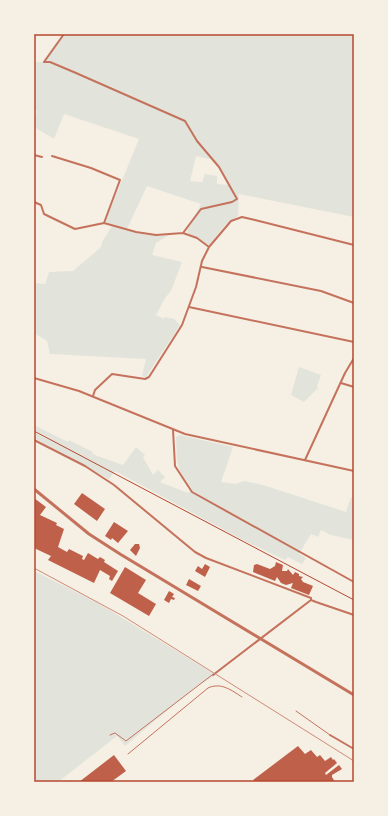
<svg xmlns="http://www.w3.org/2000/svg" width="388" height="816" font-family="Signika,sans-serif">
<style>
.green{fill:#e2e4dc;fill-rule:evenodd}
.building{fill:#bf614a}
.lines{fill:none;stroke-linecap:round;stroke-linejoin:round}
.path{stroke:#b5482f;stroke-width:1}
.service{stroke:#c5725c;stroke-width:1}
.minor{stroke:#c5725c;stroke-width:2}
.tertiary{stroke:#c5725c;stroke-width:3}
.rail{stroke:#cf8b77;stroke-width:1}
.neatline{fill:none;stroke:#b5482f;stroke-width:1.5}
</style>
<rect width="100%" height="100%" fill="#f6efe4"/>
<path class="green" d="M63 34H354V217L239 194 238 216 225 225 209 245 188 233 187 230 201 204 147 186 127 229 105 222 139 139 64 114 54 139 34 127 37 110H34V62H42ZM196 156 214 160 230 185 217 184V176L205 174 202 182 190 181Z
M112 226C131 232 150 237 169 235L156 243 152 255 182 262 171 291 165 298 156 315 164 319 165 317 174 319 180 325 146 377 142 376 146 359 50 354 47 341 34 333V286L36 283 45 284 49 272 73 271 101 247 102 242Z
M299 367 321 375 317 386 318 388 304 402 291 395Z
M34 425 68 442 69 440 93 452 92 454 123 465 136 447 145 455 143 457 153 475 158 470 165 477 160 482 188 493 192 489 180 471H182H180L177 461 176 437 180 435 233 447 221 482 236 484 244 481 263 485 346 512 351 497 354 499V540L331 535 321 530 318 537 311 534 299 554 306 558 302 564 288 557 285 560 241 539 115 471 109 479 34 438V432L50 440 51 439 34 430Z
M34 571 98 603 216 675 194 688 125 746 117 736 58 782H34Z"/>
<path class="building" d="M82 493 105 509 97 521 74 504Z
M34 498 46 507 40 515 57 523 56 525 64 529 58 547 67 552 69 549 83 556 82 559 84 560 88 553 98 559 100 557 105 560 104 562 118 571 112 581 109 579 110 576 100 570 94 583 48 560 51 556 34 548Z
M114 522 128 531 118 543 112 538 111 540 105 536Z
M135 544H139L140 548 136 556 130 550Z
M276 562 283 565 282 571H287L288 569 293 575 295 572 299 574V576L303 577 301 579 303 582 313 586 309 595 291 588 293 583 286 585 281 583 277 577 275 581 253 572 254 565 257 564 270 569 275 566Z
M205 564 210 567 205 577 195 571 198 566 202 569Z
M125 567 146 580 138 593 156 604 149 616 110 593Z
M189 579 201 586 198 591 186 585Z
M169 591 174 594 172 597 175 598 174 600 171 599 169 603 164 600Z
M298 746 305 754 311 750 317 757 320 755 325 761 331 757 333 760 334 759 337 763 325 773 326 775 339 765 342 769 332 775V777L335 782H255L253 780Z
M114 755 126 771 111 782H79Z"/>
<g class="lines">
<path class="path" d="M34 431 354 600"/>
<path class="service" d="M296 711 330 735
M110 735 115 733 126 741 212 675
M128 754 208 688C221 682 231 690 242 697"/>
<path class="minor" d="M64 34 44 62H50L76 73 185 121 197 141 219 167 237 199 232 202 201 209 183 233
M34 155 42 157
M52 156 91 168 120 180 104 223
M34 202 41 205 44 214 75 229 104 223 136 232 156 235 183 233 197 238 209 247
M202 267 321 291 354 303
M189 307 354 342
M34 378 79 391 185 434 354 471
M341 383 354 387
M93 396 95 390 112 374 145 379 149 377 182 325 196 287 202 261 209 247 231 221 242 217 255 220 354 245
M173 430 175 466 192 492 354 582
M34 440 85 466 114 485 195 552 206 558 311 598V600L316 602 354 615
M305 460 345 373 354 358
M213 675 311 600
M330 735 354 749"/>
<path class="tertiary" d="M34 489 89 534 120 554 354 695"/>
<path class="rail" d="M34 568 123 616 354 761"/>
</g>
<rect width="388" height="816" fill="none" stroke="#f6efe4" stroke-width="70"/>
<rect x="35" y="35" width="318" height="746" class="neatline"/>
</svg>
